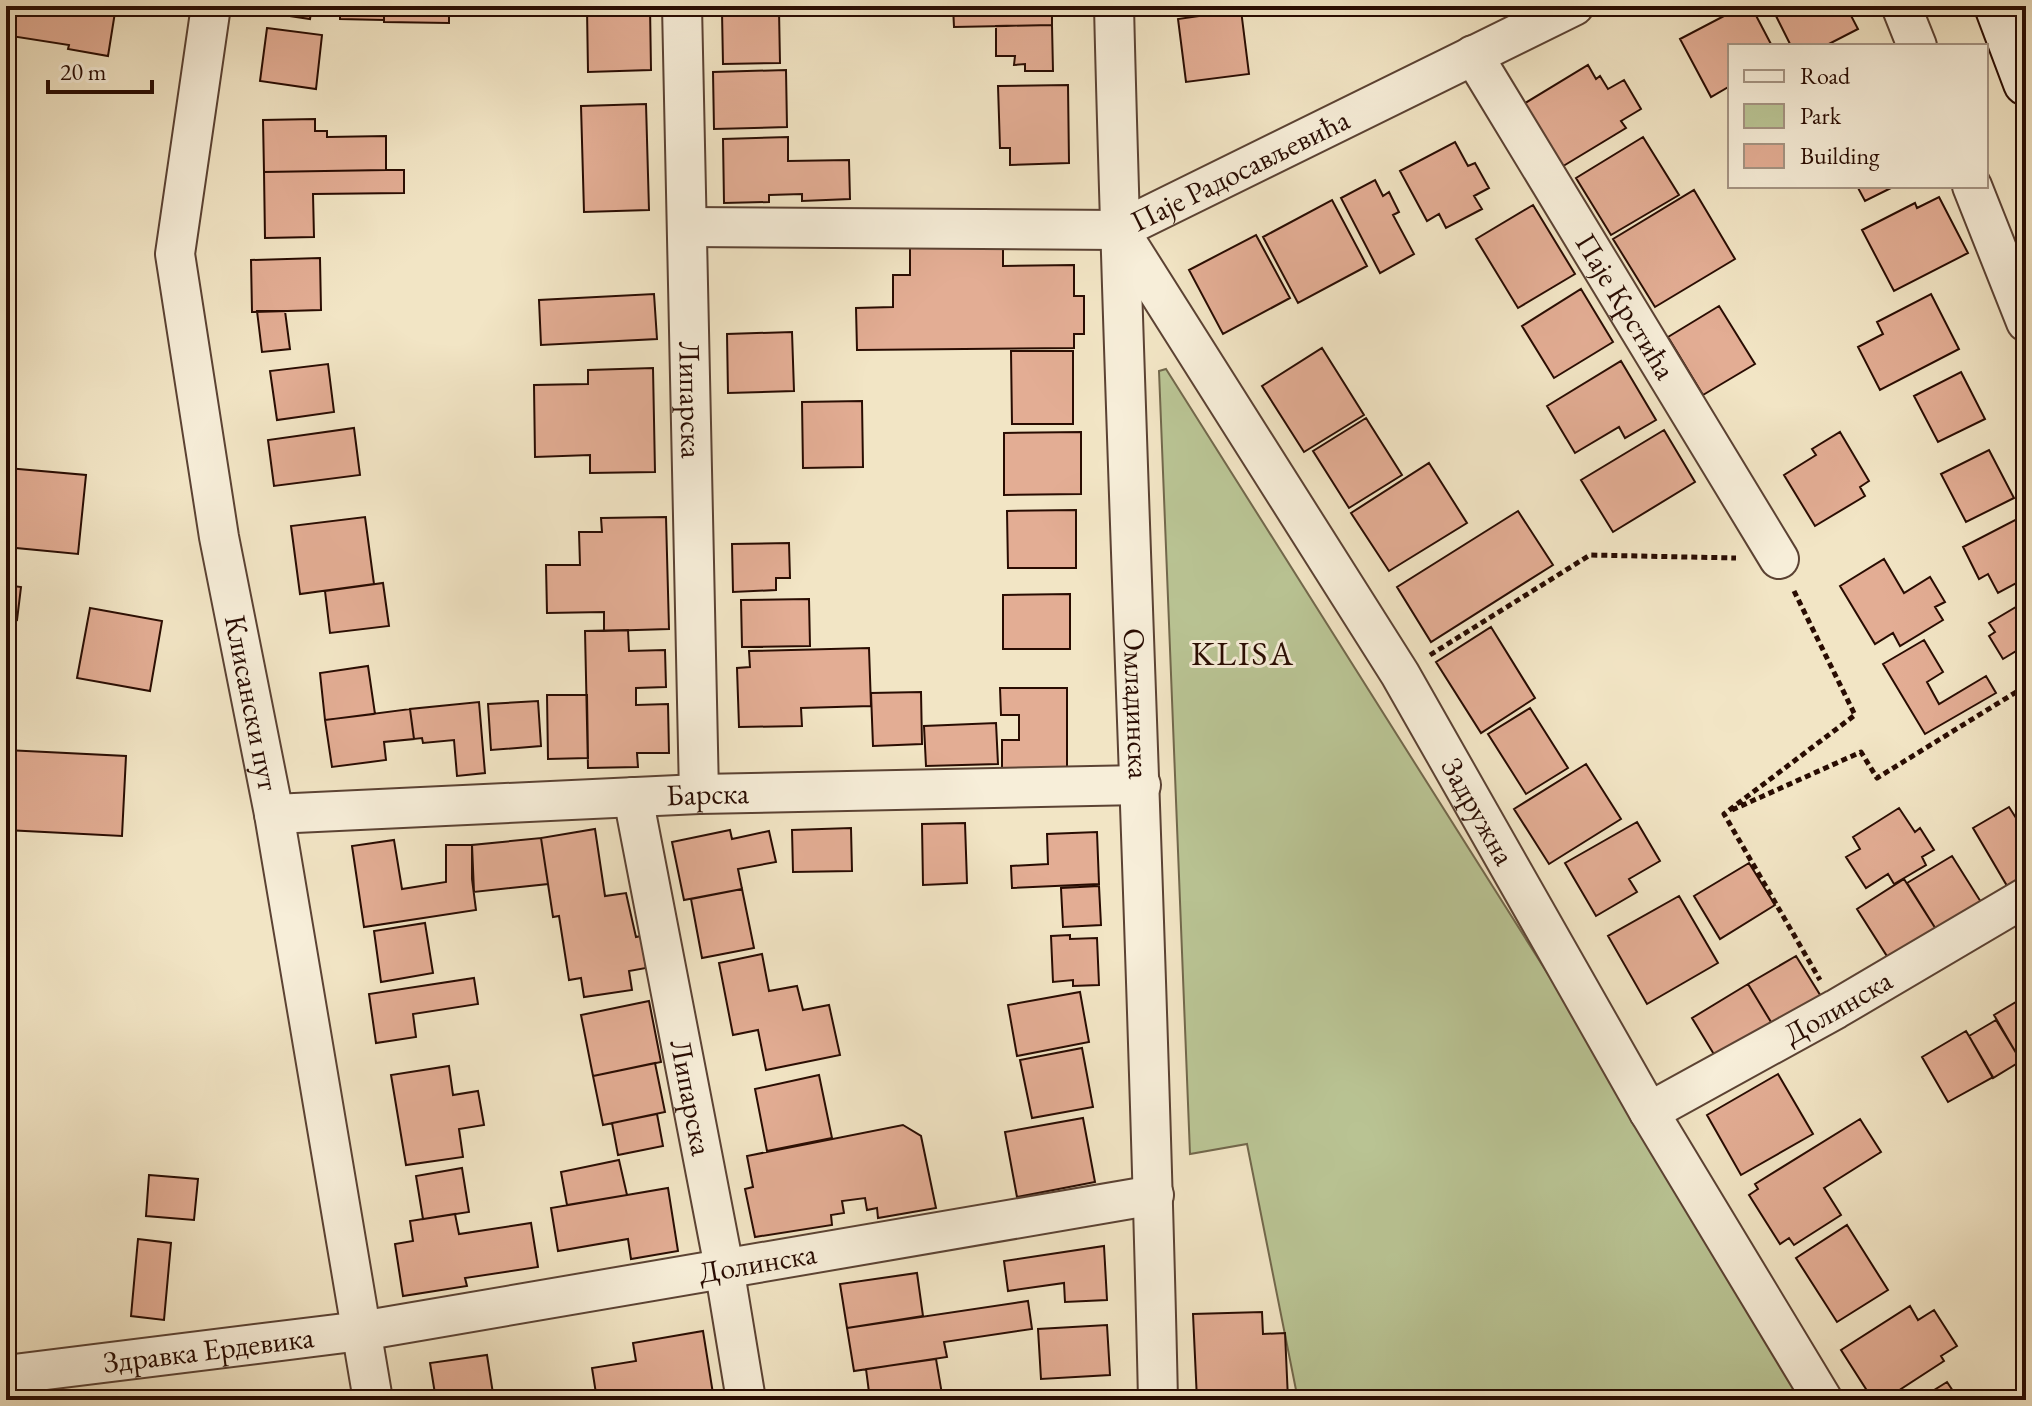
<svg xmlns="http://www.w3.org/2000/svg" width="2032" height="1406" font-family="'EB Garamond',serif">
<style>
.green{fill:#bac595;stroke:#72684c;stroke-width:2}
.building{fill:#e3ad94;stroke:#290c02;stroke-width:2}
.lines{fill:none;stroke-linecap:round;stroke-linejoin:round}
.minor-casing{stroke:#5b4233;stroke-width:42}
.secondary-casing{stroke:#290c02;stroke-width:48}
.path{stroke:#290c02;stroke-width:5;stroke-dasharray:6 4;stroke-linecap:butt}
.minor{stroke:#f7eed9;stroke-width:38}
.secondary{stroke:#f7eed9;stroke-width:44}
.labels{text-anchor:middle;stroke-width:6;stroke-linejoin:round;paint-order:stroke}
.street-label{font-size:30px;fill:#290c02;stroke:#f7eed9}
.quarter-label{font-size:34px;letter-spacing:2px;fill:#290c02;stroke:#f7eed9}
</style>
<rect width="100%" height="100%" fill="#f2e5c5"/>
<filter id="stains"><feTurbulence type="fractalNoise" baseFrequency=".0025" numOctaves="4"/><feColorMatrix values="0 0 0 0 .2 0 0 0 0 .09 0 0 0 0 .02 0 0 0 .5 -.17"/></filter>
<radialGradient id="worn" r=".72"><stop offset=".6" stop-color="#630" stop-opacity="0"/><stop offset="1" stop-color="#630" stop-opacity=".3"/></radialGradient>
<path class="green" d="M1166 369 1565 1001 1809 1400H1298L1247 1144 1190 1154 1159 371Z"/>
<path class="building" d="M6 6H116L108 56 68 49 69 45 11 36 12 31 6 30Z
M270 6H312L310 19 269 13Z
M340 6H384V20L340 19Z
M384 6H449V23L384 22Z
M493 6H650L651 70 588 72 587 9 493 11Z
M719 6H799V7L719 9Z
M953 6H1052V25L954 27Z
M1743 6H1751L1772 46H1730V86L1711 97 1680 39Z
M1771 6H1846L1858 29 1825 46H1791Z
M779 10 780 63 723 64 722 12Z
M1241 10 1249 74 1186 82 1178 19Z
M1052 25 1053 71H1025V64L1014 65 1015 56H996V26Z
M267 28 322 35 316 89 260 81Z
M1588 65 1596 79 1600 76 1608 89 1624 80 1641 109 1621 121 1626 128 1560 168 1522 105Z
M786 70 787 127 714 129 713 72Z
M1068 85 1069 163 1010 165V148H1000L998 86Z
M646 104 649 210 584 212 581 106Z
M315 119V131H327V137L386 136V170L264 172 263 120Z
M788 137V161L849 160 850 199 802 201V194L769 195V202L724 203 723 139Z
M1643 137 1679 195 1611 235 1576 178Z
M1455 142 1468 166 1475 163 1489 188 1474 196 1482 209 1446 228 1439 214 1427 221 1400 171Z
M386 170H404V193L313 194 314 237 265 238 264 172Z
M1375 180 1383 196 1389 192 1399 212 1393 215 1414 254 1380 273 1341 198Z
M1857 186H1895L1865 201Z
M1694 190 1735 259 1655 307 1613 239Z
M1939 197 1968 253 1894 291 1862 230 1915 203 1917 208Z
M1332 200 1367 266 1298 303 1263 237Z
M1533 205 1575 274 1518 308 1476 239Z
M1256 235 1290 298 1223 334 1189 270Z
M910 245H1003V266L1074 265V296H1084V334H1074V348L857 350 856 308 893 307V275H910Z
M320 258 321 310 252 312 251 260Z
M1581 289 1613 342 1554 378 1522 326Z
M654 294 657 339 541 345 539 300Z
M1931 294 1959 349 1880 390 1858 347 1883 334 1877 322Z
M1719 306 1755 364 1703 395 1668 337Z
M257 311H285L290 349 262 352Z
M792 332 794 391 728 393 727 334Z
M1322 348 1364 415 1304 452 1262 386Z
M1011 351H1073V424H1012Z
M1621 361 1656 420 1625 438 1619 427 1575 453 1547 406Z
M328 364 334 412 277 420 270 371Z
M653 368 655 472 590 473V455L535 457 534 385 588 384V370Z
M1961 372 1985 419 1938 442 1914 396Z
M862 401 863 467 803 468 802 402Z
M1366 418 1402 475 1349 508 1313 451Z
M354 428 360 475 274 486 268 440Z
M1664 430 1695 482 1613 532 1581 480Z
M1081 432V494L1004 495V433Z
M1840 432 1869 481 1860 487 1865 496 1815 526 1784 475 1816 455 1812 449Z
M1989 450 2014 498 1966 522 1941 474Z
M1429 463 1467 523 1389 571 1351 513Z
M7 468 86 475 78 554 6 547Z
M1076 510V568H1008L1007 511Z
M1518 511 1553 565 1431 642 1397 587Z
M365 517 374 584 300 594 291 526Z
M666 517 669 629 604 631V612L547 613 546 565H580L579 532H602L601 518Z
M2017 519 2026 535V578L1998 593 1988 574 1979 579 1963 547Z
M789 543 790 578H776V590L733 592 732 544Z
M1884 559 1904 593 1930 577 1945 602 1935 607 1943 620 1900 646 1893 633 1875 644 1840 586Z
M383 583 389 626 330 633 325 591Z
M6 585 21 587 17 620 6 618Z
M1070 594V649H1003V595Z
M809 599 810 646 742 647 741 600Z
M2026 601V664L2018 650 2003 659 1989 636 1995 632 1989 623Z
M90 608 162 621 150 691 77 678Z
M1491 627 1535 698 1481 733 1436 662Z
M628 630 629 651 665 650 666 687 636 688V705L668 704 669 753H637L638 767 588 768 585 631Z
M1924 640 1943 672 1927 682 1939 704 1986 676 1996 693 1925 734 1883 664Z
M869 648 871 706 801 708 802 726 739 727 737 668 750 667 749 651Z
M368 666 375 714 325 720 320 673Z
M1000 688H1067V770H1002V740H1019V715H1001Z
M921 692 922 744 873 746 871 693Z
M547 695H587L588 758 548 759Z
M538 701 541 746 491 750 488 704Z
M479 702 485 773 457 776 454 740 423 743 422 738 414 739 410 709Z
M1530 708 1568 768 1526 794 1488 734Z
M410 709 414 739 384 742 386 760 332 767 325 720Z
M996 723 998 764 926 766 924 726Z
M6 750 126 756 122 836 6 830Z
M1586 764 1621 819 1549 864 1514 809Z
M2009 807 2016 818 2026 812V888L2013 896 1973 828Z
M1899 808 1915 832 1920 828 1934 850 1922 857 1926 865 1894 884 1888 874 1866 888 1846 857 1860 849 1853 837Z
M1637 822 1660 861 1629 879 1637 892 1596 916 1565 863Z
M965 823 967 883 923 885 922 824Z
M851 828 852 871 793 872 792 830Z
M595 829 605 896 626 893 636 937 641 936 646 968 629 971 632 990 584 997 581 978 569 980 559 916 553 917 541 838Z
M730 830 732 839 769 831 776 862 738 869 742 889 684 900 672 842Z
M1097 832 1099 884 1012 888 1011 866 1048 864 1047 834Z
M541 838 548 884 474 892 472 845Z
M394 840 402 889 446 882V845H472V879L476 910 364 927 352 846Z
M1952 856 1986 910 1939 934 1907 883Z
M1749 863 1775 905 1720 939 1694 896Z
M1904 879 1939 934 1892 964 1857 909Z
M1099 886 1101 925 1063 927 1061 888Z
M742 889 754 948 702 958 691 899Z
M1679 896 1718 963 1647 1004 1608 936Z
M425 923 433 973 381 982 374 931Z
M1070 935V939L1097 938 1099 985 1073 986V980L1053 982 1051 936Z
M762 954 769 991 797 986 803 1010 829 1005 840 1055 766 1070 758 1030 733 1035 719 963Z
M1796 956 1822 998 1774 1027 1748 984Z
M474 978 478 1004 413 1014 416 1037 376 1043 369 994Z
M1748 984 1774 1027 1718 1061 1692 1018Z
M1080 992 1089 1042 1017 1056 1008 1005Z
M2026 996V1070L1994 1015Z
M649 1001 661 1062 593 1076 581 1015Z
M1996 1020 2021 1061 1993 1078 1969 1036Z
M1966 1031 1993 1077 1948 1102 1922 1057Z
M1082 1048 1093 1107 1032 1118 1020 1060Z
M655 1063 665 1112 603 1125 593 1076Z
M449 1066 453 1095 478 1091 484 1125 459 1129 463 1157 406 1165 391 1075Z
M1778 1074 1813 1134 1741 1175 1707 1115Z
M819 1075 832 1138 767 1151 755 1089Z
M657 1114 663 1146 618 1155 612 1123Z
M1083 1118 1095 1182 1017 1197 1005 1132Z
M1860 1119 1881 1152 1824 1188 1841 1215 1794 1245 1789 1238 1780 1244 1749 1195 1758 1189 1755 1184Z
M903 1125 921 1136 936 1208 878 1218 877 1208 867 1210 865 1198 842 1201 844 1213 831 1215 832 1225 755 1237 745 1189 753 1187 747 1156Z
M619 1160 627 1195 567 1205 561 1172Z
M462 1168 469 1212 423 1219 416 1176Z
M149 1175 198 1179 194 1220 146 1216Z
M668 1188 678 1251 631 1259 628 1239 558 1251 551 1208Z
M455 1214 459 1234 531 1223 538 1267 465 1278 467 1286 403 1296 395 1244 413 1241 410 1221Z
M1847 1225 1888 1290 1837 1322 1796 1258Z
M138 1239 171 1243 164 1320 131 1316Z
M1104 1246 1107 1300 1065 1302 1064 1283 1008 1291 1004 1261Z
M917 1273 923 1316 847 1328 840 1284Z
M1028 1301 1032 1329 944 1342 947 1357 854 1371 847 1328Z
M1910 1306 1918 1320 1934 1310 1957 1346 1941 1356 1944 1361 1884 1400H1873L1841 1350Z
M1262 1312 1263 1334 1285 1333 1288 1399 1197 1400 1193 1314Z
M1107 1325 1110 1375 1041 1379 1038 1329Z
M703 1331 714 1400H597L592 1368 636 1361 633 1343Z
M487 1355 494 1400H436L430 1363Z
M936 1359 943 1400H870L866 1369Z
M1947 1382 1959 1400H1918Z"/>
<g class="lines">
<defs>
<g id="minor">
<path id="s1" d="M211 6 175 254 219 537 274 814 373 1400"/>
<path id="s2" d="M682 6 699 794"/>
<path id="s3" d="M1114 6C1125 471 1148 935 1158 1400"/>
<path d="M1901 6 1917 46"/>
<path id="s4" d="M1473 55 1779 559"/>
<path d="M1972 186 2026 322"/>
<path id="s5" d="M688 227 1119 230 1574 6"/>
<path id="s6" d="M1121 233 1400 674 1649 1112 1823 1400"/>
<path id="s7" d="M633 797 724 1267 746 1400"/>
<path id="s8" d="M274 814 699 794 1141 785"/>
<path id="s9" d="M1649 1112 1836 1009 2026 897"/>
<path id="s10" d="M6 1375 361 1331 1154 1195"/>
</g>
<path id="secondary" d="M1997 6 2026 83"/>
</defs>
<use href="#minor" class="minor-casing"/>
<use href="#secondary" class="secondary-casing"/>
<path class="path" d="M2019 120 2026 138
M1794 591 1855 715 1724 814 1820 980
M1430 655 1590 555 1736 558
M1732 810 1861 752 1877 778 2026 686"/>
<use href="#minor" class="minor"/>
<use href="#secondary" class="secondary"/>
</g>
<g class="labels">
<g class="street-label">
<text dy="10" stroke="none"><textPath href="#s5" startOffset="566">Паје Радосављевића</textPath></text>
<text dy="10" stroke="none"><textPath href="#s4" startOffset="294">Паје Крстића</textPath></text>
<text dy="10" stroke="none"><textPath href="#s2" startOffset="394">Липарска</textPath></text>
<text dy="10" stroke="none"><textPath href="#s3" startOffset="698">Омладинска</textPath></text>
<text dy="10" stroke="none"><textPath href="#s1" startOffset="706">Клисански пут</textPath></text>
<text dy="10" stroke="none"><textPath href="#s8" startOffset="434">Барска</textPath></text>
<text dy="10" stroke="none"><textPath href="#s6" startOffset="680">Задружна</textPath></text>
<text dy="10" stroke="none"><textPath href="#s9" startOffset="216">Долинска</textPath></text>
<text dy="10" stroke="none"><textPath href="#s7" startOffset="306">Липарска</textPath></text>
<text dy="10" stroke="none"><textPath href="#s10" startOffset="760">Долинска</textPath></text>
<text dy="10" stroke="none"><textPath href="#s10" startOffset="204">Здравка Ердевика</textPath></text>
</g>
<g class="quarter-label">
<text x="1243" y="665">KLISA</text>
</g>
</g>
<rect width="2032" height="1406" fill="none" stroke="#f2e5c5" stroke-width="32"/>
<rect x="8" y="8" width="2016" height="1390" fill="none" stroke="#290c02" stroke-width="4"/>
<rect x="16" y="16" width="2000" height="1374" fill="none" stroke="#290c02" stroke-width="2"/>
<rect x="1728" y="44" width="260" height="144" fill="#f7eed9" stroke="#a59483" stroke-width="2"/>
<rect x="1744" y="70" width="40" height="12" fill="#f7eed9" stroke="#a59483" stroke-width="2"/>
<text x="1800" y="84" font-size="24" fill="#290c02">Road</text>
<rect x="1744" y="104" width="40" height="24" fill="#bac595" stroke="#a59483" stroke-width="2"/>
<text x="1800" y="124" font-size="24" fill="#290c02">Park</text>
<rect x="1744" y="144" width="40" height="24" fill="#e3ad94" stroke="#a59483" stroke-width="2"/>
<text x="1800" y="164" font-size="24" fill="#290c02">Building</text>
<path d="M48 80v12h104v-12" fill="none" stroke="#290c02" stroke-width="4"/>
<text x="60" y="80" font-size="24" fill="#290c02" stroke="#f7eed9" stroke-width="6" paint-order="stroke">20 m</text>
<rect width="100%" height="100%" filter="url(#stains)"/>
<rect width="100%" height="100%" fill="url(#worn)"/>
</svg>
